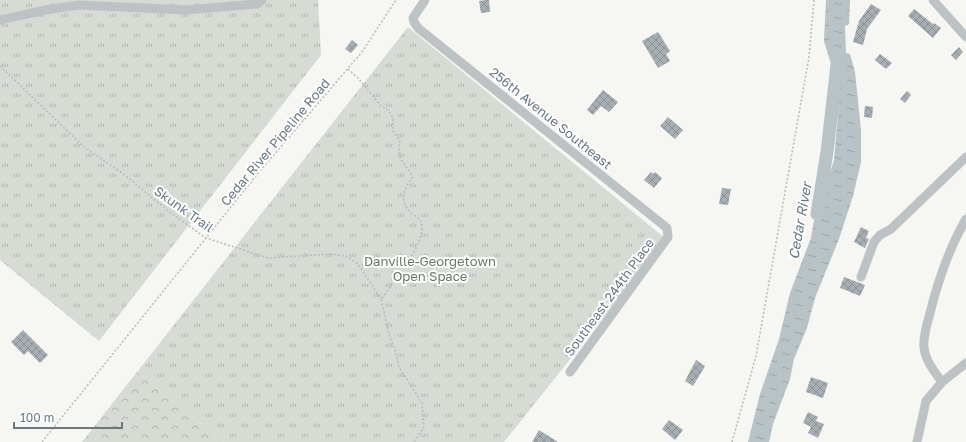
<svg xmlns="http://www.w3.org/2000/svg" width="966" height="442" font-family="'Golos Text',sans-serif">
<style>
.forest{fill:url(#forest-crowns)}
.park{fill:url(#park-tufts)}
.water{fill:url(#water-ripples)}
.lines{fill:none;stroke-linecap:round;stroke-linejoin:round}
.river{stroke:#b7c3c7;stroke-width:13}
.building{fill:url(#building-cross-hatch)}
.path{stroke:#b8bbbd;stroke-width:1.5;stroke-dasharray:2 2;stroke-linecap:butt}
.minor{stroke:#bdc2c5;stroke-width:9}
.labels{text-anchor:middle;stroke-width:4;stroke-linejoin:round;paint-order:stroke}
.street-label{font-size:13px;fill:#677883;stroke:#fff}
.park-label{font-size:13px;fill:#6b7a65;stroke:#fff}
.water-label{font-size:14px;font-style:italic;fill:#63797f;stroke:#fff}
</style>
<defs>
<pattern id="forest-crowns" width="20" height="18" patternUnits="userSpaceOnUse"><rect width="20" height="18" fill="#d6dbd3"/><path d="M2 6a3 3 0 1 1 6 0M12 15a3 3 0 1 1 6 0" fill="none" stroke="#b1b6b1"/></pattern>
<pattern id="park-tufts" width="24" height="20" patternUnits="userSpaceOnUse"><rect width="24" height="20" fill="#d6dbd3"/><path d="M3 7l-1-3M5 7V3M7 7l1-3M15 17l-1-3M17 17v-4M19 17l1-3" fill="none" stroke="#b1b6b1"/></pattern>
<pattern id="water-ripples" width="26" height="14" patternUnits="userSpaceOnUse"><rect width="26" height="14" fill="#b7c3c7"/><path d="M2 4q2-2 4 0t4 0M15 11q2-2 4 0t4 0" fill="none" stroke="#99a3a7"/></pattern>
<pattern id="building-cross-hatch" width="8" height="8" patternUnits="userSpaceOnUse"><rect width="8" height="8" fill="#a7afb4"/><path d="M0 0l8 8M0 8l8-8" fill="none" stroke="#8c9398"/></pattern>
</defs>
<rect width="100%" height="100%" fill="#f6f6f3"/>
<path class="forest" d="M137 372 224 442H82Z"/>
<path class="park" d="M0 0H318L321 55 99 341 0 260Z
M408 27 666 239 504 442H224L137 372Z"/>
<path class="water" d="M826 0H850L849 24 845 26 846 53 850 54 855 72 861 130V162L853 196 839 239 815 298 807 328 794 359 790 379 773 424 769 442H748L760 394 779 339 790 293 811 238 814 220 820 197 826 186 834 160 839 103 834 74 824 41Z"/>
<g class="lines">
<path class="river" d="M817 214 827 152 837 65"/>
</g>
<path class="building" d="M485 0H489L490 12 481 13 479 1Z
M871 4 881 10 867 29 863 45 853 42 859 21Z
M914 9 933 24 934 23 941 28 933 38 908 16Z
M658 32 670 51 666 54 670 61 658 68 642 41Z
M352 40 358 45 351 53 345 49Z
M959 47 963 52 956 60 951 55Z
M880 54 892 63 886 69 875 60Z
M603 90 618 102 609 112 601 106 593 115 587 110Z
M907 91 911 95 905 103 900 99Z
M865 106 873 107 872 118 864 117Z
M668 117 683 130 675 139 660 126Z
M651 172 653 174 655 172 662 178 654 188 644 180Z
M722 188 731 189 728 205 719 204Z
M861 227 869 231 866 238 869 239 865 248 854 242Z
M844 277 865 285 860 296 840 288Z
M23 330 48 355 40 363 28 351 24 355 11 342Z
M696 360 705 366 693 386 685 381Z
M811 377 828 383 823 398 806 392Z
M808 412 818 417 816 421 824 424 818 438 808 433 811 427 803 423Z
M669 420 683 430 675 440 662 429Z
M539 430 558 442H532Z"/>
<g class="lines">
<path class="path" d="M0 66 84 147 122 173 171 213 206 238 268 258 331 254 346 256 358 264 381 299
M348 69 358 78 381 106 388 110 393 118V131L400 140C399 146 398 153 401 159 404 166 411 170 412 178 404 188 400 198 408 210 413 216 421 217 422 226 423 236 414 253 408 261L396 260C390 267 394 276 391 285 389 290 384 295 381 299L390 338 395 349 399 367 422 403 424 427 414 442
M42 442 255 177 362 52 396 0
M732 442 756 356 809 57 814 0"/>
<path class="minor" d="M425 0 413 18 414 22 418 28 667 228 668 237 570 372
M933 0 966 37
M0 20 45 10 79 5 186 10 257 4 262 0
M861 277 874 242 880 235 891 229 966 157
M942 382C934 371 925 360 924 347 923 336 927 324 930 313 938 281 949 248 966 219
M917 442 926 401 942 382 966 363"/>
</g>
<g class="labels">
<g class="street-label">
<text transform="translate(551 118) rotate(39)" y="5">256th Avenue Southeast</text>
<text transform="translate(275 142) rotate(-50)" y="5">Cedar River Pipeline Road</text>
<text transform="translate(184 209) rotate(35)" y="5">Skunk Trail</text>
<text transform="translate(609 297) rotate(-54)" y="5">Southeast 244th Place</text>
</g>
<g class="park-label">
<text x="430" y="266">Danville-Georgetown<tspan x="430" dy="15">Open Space</tspan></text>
</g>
<g class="water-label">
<text transform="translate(800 221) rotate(-80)" y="5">Cedar River</text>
</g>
</g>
<path d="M14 422v6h108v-6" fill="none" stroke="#677883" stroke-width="2"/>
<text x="20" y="422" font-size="12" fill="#677883" stroke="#ffffff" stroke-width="3" paint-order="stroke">100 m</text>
</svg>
